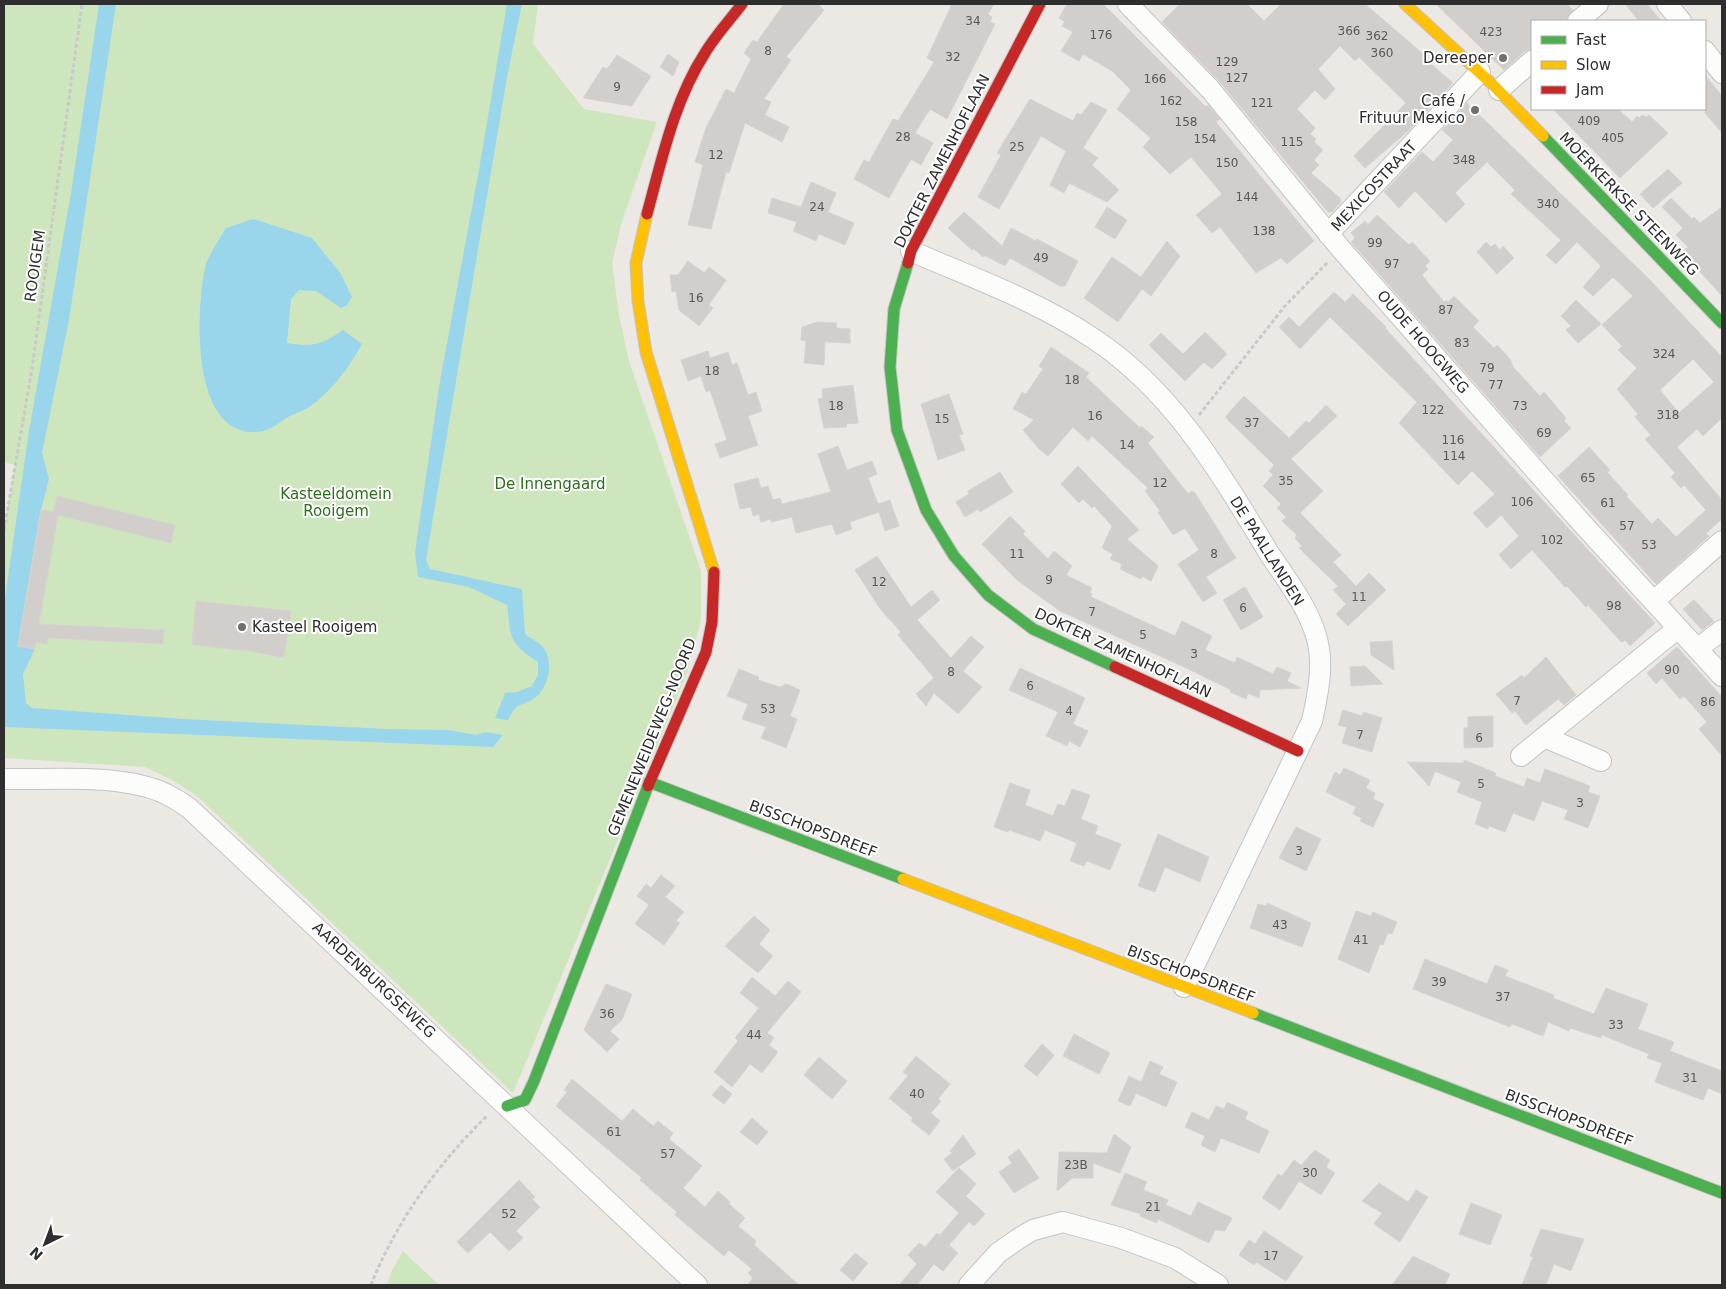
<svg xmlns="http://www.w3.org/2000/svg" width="1726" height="1289" font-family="'DejaVu Sans',sans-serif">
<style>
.green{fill:#cee6be}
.water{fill:#99d6ec}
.building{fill:#d1cecb;stroke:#d7d4d0;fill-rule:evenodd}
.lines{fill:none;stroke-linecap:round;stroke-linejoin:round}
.street-casing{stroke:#c5c4c5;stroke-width:22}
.fast-casing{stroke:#c5c4c5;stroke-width:13}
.slow-casing{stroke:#c5c4c5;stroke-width:13}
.jam-casing{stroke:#c5c4c5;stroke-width:13}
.path{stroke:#c9c9c8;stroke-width:3;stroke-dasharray:4 2.5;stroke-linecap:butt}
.street{stroke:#fcfcfb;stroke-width:20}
.fast{stroke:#4caf50;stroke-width:11}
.slow{stroke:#ffc107;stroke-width:11}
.jam{stroke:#c62828;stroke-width:11}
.poi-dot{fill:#706f6e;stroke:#fff;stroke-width:2}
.labels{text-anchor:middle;stroke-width:4;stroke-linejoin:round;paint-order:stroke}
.number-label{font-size:12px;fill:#585857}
.poi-label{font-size:15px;fill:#2e2e2e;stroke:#fff;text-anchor:end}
.street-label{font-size:15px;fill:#2e2e2e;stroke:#fff}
.park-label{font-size:15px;fill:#2c6e1b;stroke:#fff}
</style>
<rect width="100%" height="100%" fill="#ece8e4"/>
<path class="green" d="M4 4H538L533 44 584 109 657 122 622 221 612 263 618 309 628 358 701 571V619L688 671 513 1093 197 796 172 780 145 767 4 758V530L15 465 4 462Z
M403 1251 439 1285H387L392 1270Z"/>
<path class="water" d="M99 4H116L69 320 42 453 49 479 41 510 18 645 35 649 23 674 26 703 32 708 183 719 388 729 448 730 476 735 485 732 503 735 493 747 4 727V605L29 431 71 193Z
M507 4H522L507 77 426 560 430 569 522 589 525 634C530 638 539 642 543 647 554 661 549 687 536 697 521 709 519 698 508 720L495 718 505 693 517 692 532 686 538 675V662C508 643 511 637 507 605L469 587 418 577 415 552 440 381 480 164Z
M253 219 312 238 341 274 352 297 347 305 341 308 316 291 299 290 291 299 287 343C314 347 321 345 343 330L362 344C349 368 330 393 308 408 302 411 296 413 290 416 280 421 270 432 257 432 190 436 196 310 205 268 208 255 219 240 226 228Z"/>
<path class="building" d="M784 4H818L824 10 786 57 791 60 764 99 771 102 765 115 789 127 782 142 745 123 729 173 726 172 711 229 688 225 703 165 695 162 706 128 726 89 734 93 751 59 744 53 753 40 757 42Z
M952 4H994L988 14 992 17 990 22 995 24 947 119 930 109 915 133 933 143 921 165 911 159 889 198 854 179 864 160 869 162 893 119 898 121 934 62 927 58Z
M1067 4H1103L1206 107 1208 105 1220 119 1216 122 1314 241 1287 264 1281 258 1256 273 1220 227 1212 233 1196 215 1222 194 1213 183 1191 157 1170 174 1143 147 1151 138 1117 109 1131 90 1112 71 1083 54 1079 61 1061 51 1073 32 1062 26 1065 22 1059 18Z
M1180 4H1247L1264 21 1281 4H1365L1414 46 1425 56 1424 58 1453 83 1408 131 1365 168 1354 156 1406 103 1359 57 1355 61 1340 46 1318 69 1335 89 1325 100 1315 90 1297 109 1315 128 1310 134 1316 139 1314 142 1323 150 1314 160 1319 165 1311 173 1340 198 1341 202 1332 212H1328L1219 81 1162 22Z
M1436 4H1567L1573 10 1566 21H1532V49L1524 52 1504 70Z
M1625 4H1647L1661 21H1639Z
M668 54 679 62 673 76 660 67Z
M617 55 651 76 632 106 583 98 603 67 607 69Z
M1705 75 1722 96V133L1705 113Z
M1030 99 1073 121 1077 113 1081 115 1091 102 1107 110 1083 148 1098 158 1092 165 1119 190 1107 202 1069 183 1064 193 1050 185 1066 151 1041 136 999 209 978 197 1001 155 997 153Z
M1467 103 1648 278 1722 357V418L1703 436 1697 429 1677 447 1722 500V519L1706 533 1709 536 1656 584 1558 476 1589 447 1610 470 1607 472 1628 495 1626 496 1652 524 1658 518 1676 537 1706 510 1684 485 1681 488 1671 477 1675 473 1645 439 1651 435 1635 417 1638 414 1617 389 1637 368 1618 350 1622 346 1602 325 1633 296 1613 277 1593 296 1583 287 1601 266 1577 242 1556 264 1546 255 1561 240 1511 194 1515 190 1487 162 1455 193 1465 204 1446 223 1415 191 1399 208 1384 192 1422 152 1433 162 1453 140 1442 130ZM1693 359 1714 382 1679 413 1660 390Z
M1553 109H1618L1632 122 1637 116 1639 118 1642 115 1647 117 1649 115 1668 133 1620 178Z
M1668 169 1682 183 1653 208 1640 194Z
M811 182 836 193 828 212 854 223 845 245 819 234 816 241 793 231 797 222 768 213 772 198 801 207Z
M1671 198 1692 219 1694 217 1700 223 1722 207V296L1682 252 1688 247 1676 235 1683 228 1662 207Z
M1107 207 1127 220 1115 239 1095 227Z
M964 212 1002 246 1011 228 1036 241 1037 239 1078 261 1065 286H1060L1010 258 1005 266 984 255 983 257 974 249 972 250 948 228Z
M1377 215 1409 245 1412 242 1430 261 1425 266 1428 269 1422 275 1444 302 1446 300 1448 302 1454 296 1479 321 1473 327 1494 348 1497 345 1510 359 1513 367 1540 396 1544 392 1566 418 1564 421 1571 428 1540 457 1351 242 1355 238 1351 233 1365 221 1368 225Z
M1167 241 1180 256 1151 296 1142 289 1118 322 1084 298 1112 257 1141 277Z
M1486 242 1491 247 1495 244 1500 250 1503 246 1514 258 1497 274 1477 252Z
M688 261 704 273 709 267 726 280 709 305 713 308 699 326 679 310 676 291 672 292 670 275H678Z
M1334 292 1345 302 1353 294 1386 327 1385 328 1655 623 1630 646 1625 640 1623 642 1620 641 1588 605 1586 607 1567 586 1565 587 1532 550 1511 569 1499 555 1519 536 1501 515 1487 528 1473 513 1495 494 1472 471 1458 485 1399 423 1417 402 1330 317 1300 349 1279 327 1289 317 1299 327Z
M1576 300 1601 324 1578 343 1566 330 1571 326 1561 316Z
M817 322 837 323 836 328 850 329V343L825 342 824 365 804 363 806 341 801 340 802 327Z
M1205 332 1227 354 1212 369 1204 362 1185 381 1149 345 1161 333 1183 354Z
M1051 347 1089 373 1086 377 1140 428 1141 426 1154 437 1148 443 1188 494 1192 491 1195 493 1236 558 1206 577 1217 593 1203 602 1178 564 1199 550 1185 528 1173 535 1158 512 1160 511 1145 491 1148 488 1092 436 1088 441 1073 427 1048 456 1038 448 1023 430 1034 420 1013 409 1022 392 1026 394 1043 369 1039 366Z
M708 351 710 358 728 352 732 365 737 363 748 395 756 392 762 411 748 416 758 445 720 458 715 444 727 440 710 390 706 392 701 376 688 381 681 360Z
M853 385 858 423 846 424 847 427 824 428 818 399 823 398 822 389Z
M949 394 963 434 959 435 965 450 938 460 921 404Z
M1244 396 1289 438 1306 421 1309 423 1326 405 1337 416 1291 459 1323 491 1300 513 1341 555 1333 562 1356 586 1369 573 1386 590 1348 626 1336 614 1346 604 1333 590 1338 586 1299 548 1302 546 1295 538 1297 535 1282 521 1286 517 1277 508 1281 504 1263 486 1273 475 1269 471 1274 465 1225 417Z
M838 446 847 470 872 461 877 474 868 478 878 504 890 500 899 526 885 531 879 512 850 522 852 529 836 535 832 524 796 533 792 517 771 522V519L761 522 759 514 753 516 751 507 740 509 734 484 758 478 761 488 768 486 773 500 780 498 782 504 831 492 818 454Z
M1078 466 1139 530 1127 539 1158 566 1151 581 1142 576 1141 579 1120 569 1122 564 1110 559 1113 554 1102 548 1112 526 1094 506 1092 508 1083 499 1079 503 1061 484Z
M1000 472 1013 492 980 512 978 509 965 517 956 502 969 494 968 491Z
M57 496 175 525 171 543 58 515 39 624 164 630 163 644 48 638 47 644 36 642 35 649 18 646 41 510 53 512Z
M1010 516 1025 531 1023 534 1048 559 1054 551 1072 566 1066 575 1092 588 1090 593 1092 594 1091 597 1175 636 1182 621 1212 636 1205 650 1235 663 1237 657 1273 674 1277 667 1291 673 1287 681 1301 688 1260 690 1259 698 1248 693 1246 699 1230 692 1231 690 1182 666 1060 611 1017 580 982 544Z
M877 556 911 607 932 590 940 600 917 620 951 658 971 636 984 647 963 671 982 687 958 714 934 693 926 706 916 694 934 678 898 635 901 632 881 610 855 570Z
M1245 587 1263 617 1241 630 1223 600Z
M1694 600 1714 621 1702 630 1683 609Z
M196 601 291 611 284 658 249 651 192 645Z
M1392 641 1394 670 1371 655 1370 642Z
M1677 647 1722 697V756L1699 729 1707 722 1684 696 1680 699 1662 678 1656 684 1647 673Z
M1546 657 1576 695 1564 705 1558 699 1526 725 1515 711 1512 713 1496 694 1522 675 1524 678Z
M1365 666 1383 684 1351 686 1350 667Z
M1020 668 1085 698 1073 724 1088 731 1080 747 1069 741 1067 746 1046 736 1058 712 1009 690Z
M739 669 759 677 758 680 780 687 786 684 800 690 790 716 797 719 786 748 761 738 766 727 742 719 748 704 727 696Z
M1343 710 1362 716 1363 712 1382 718 1372 752 1342 743 1347 727 1338 725Z
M1493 716V747L1464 748V728H1468V717Z
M1464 760 1496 773 1495 776 1524 787 1527 778 1540 783 1545 769 1590 786 1588 792 1600 796 1588 828 1564 819 1568 810 1542 801 1534 821 1513 813 1505 832 1489 826 1488 829 1475 824 1482 802 1457 792 1461 782 1435 771 1429 786 1407 762 1464 763Z
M1344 768 1370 780 1366 788 1375 793 1373 799 1384 804 1373 827 1360 821 1362 818 1353 814 1356 807 1326 792 1335 772 1340 775Z
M1010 783 1030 790 1025 805 1053 816 1058 804 1065 806 1072 789 1090 795 1081 819 1098 826 1095 834 1121 844 1110 870 1087 861 1084 866 1070 861 1077 843 1045 830 1040 841 1009 830 1008 832 994 827Z
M1296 827 1321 839 1306 871 1279 858Z
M1158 834 1209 857 1200 882 1165 867 1155 892 1138 886Z
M661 875 675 886 665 897 684 912 676 921 680 923 664 945 635 924 649 905 637 896 646 884 651 888Z
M1267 903 1311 923 1302 947 1250 928 1258 904 1266 906Z
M1356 911 1371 916 1373 912 1397 922 1392 934 1388 933 1383 945 1380 944 1369 973 1338 959Z
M754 916 770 930 759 944 773 956 758 973 725 946Z
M1425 959 1487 984 1495 965 1508 970 1505 976 1554 995 1553 998 1594 1014 1606 988 1648 1004 1638 1029 1674 1042 1670 1051 1722 1071V1094L1708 1088 1703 1100 1655 1082 1662 1063 1647 1058 1649 1054 1602 1035 1601 1038 1570 1028 1569 1031 1548 1022 1543 1036 1512 1024 1510 1027 1413 989Z
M752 977 775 996 788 981 801 992 767 1033 774 1038 769 1045 778 1052 762 1073 750 1064 732 1087 714 1072 738 1041 735 1038 759 1008 740 993Z
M606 984 632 994 622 1020 610 1031 619 1039 607 1052 584 1030Z
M1074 1034 1110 1053 1099 1074 1063 1056Z
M1042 1044 1054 1055 1037 1076 1024 1066Z
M916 1056 950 1084 938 1099 941 1101 931 1113 940 1121 929 1135 911 1121 913 1118 889 1098 908 1076 903 1072Z
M819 1057 847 1081 832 1099 804 1075Z
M1150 1061 1163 1067 1159 1074 1177 1082 1166 1107 1136 1093 1130 1106 1118 1101 1129 1076 1141 1082Z
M572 1079 622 1121 633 1109 653 1126 658 1121 673 1133 669 1139 702 1166 683 1188 705 1207 718 1191 730 1202 729 1204 745 1218 738 1226 756 1241 754 1245 799 1285H747L753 1278 748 1273 752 1269 729 1250 724 1256 675 1215 677 1212 640 1180 642 1178 556 1106 567 1092 564 1090Z
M721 1085 732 1094 724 1104 712 1095Z
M1227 1102 1248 1112 1245 1119 1269 1131 1259 1153 1221 1138 1215 1152 1201 1145 1205 1136 1185 1127 1192 1112 1209 1120 1216 1106 1224 1109Z
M752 1118 768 1132 757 1145 740 1132Z
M1114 1134 1131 1147 1120 1173 1093 1163V1178H1072L1057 1191 1059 1152 1107 1153Z
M963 1135 976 1154 953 1171 944 1159 952 1153 950 1151Z
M1019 1149 1039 1178 1014 1193 999 1172 1012 1163 1008 1157Z
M1315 1150 1330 1160 1326 1167 1335 1173 1321 1195 1299 1181 1280 1210 1262 1198 1278 1174 1282 1176 1294 1160 1301 1165Z
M959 1168 976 1184 966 1196 985 1214 974 1226 969 1222 949 1245 958 1253 943 1271 934 1264 917 1285H899L917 1264 908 1255 919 1243 925 1247 937 1233 940 1235 959 1213 936 1192Z
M1125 1173 1147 1182 1143 1190 1168 1200 1166 1205 1191 1216 1198 1202 1232 1218 1225 1231 1215 1230 1209 1243 1158 1219 1157 1223 1140 1216 1141 1214 1111 1205Z
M519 1180 535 1197 532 1199 540 1207 516 1231 523 1238 509 1251 490 1232 468 1253 457 1242Z
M1379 1183 1408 1202 1416 1190 1428 1197 1400 1242 1374 1224 1382 1213 1362 1201Z
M1471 1203 1502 1215 1490 1245 1459 1234Z
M1541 1229 1584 1239 1571 1271 1554 1264 1546 1285H1522L1533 1257 1530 1256Z
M1264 1231 1303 1257 1286 1281 1256 1262 1254 1265 1239 1255 1249 1240 1255 1244Z
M855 1253 868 1263 853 1281 840 1270Z
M1413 1256 1450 1274 1445 1285H1392Z"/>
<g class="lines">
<defs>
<path id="street" d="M1128 4 1210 89 1341 249 1579 520 1722 676
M1667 4 1681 21
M1578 21 1598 4
M1705 51 1722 73
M1499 90 1532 61
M1328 234 1480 72
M911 251C973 278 1038 301 1094 339 1174 392 1220 473 1269 553 1286 579 1309 608 1317 639 1324 665 1318 694 1312 721L1184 987
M1654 601 1722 541
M1697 649 1722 630
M1544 737 1601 761
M1521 756 1678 628
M4 779C53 780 121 773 166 794 174 798 182 803 189 808L697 1285
M969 1285 998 1253 1018 1239 1033 1230 1063 1222 1121 1238 1175 1258 1218 1285"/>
<path id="fast" d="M1543 136 1722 323
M908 263 894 309 890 367 897 430 926 510 954 556 988 595 1033 629 1115 667
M649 782 903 879
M1253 1013 1722 1193
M507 1106 525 1100 534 1081 648 786"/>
<path id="slow" d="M1405 4 1492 84 1543 136
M647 214 636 263 638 301 646 352 714 572
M903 879 1253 1013"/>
<path id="jam" d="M647 214C662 159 674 101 705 53 715 36 730 20 742 4
M908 263 911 251 1040 4
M1115 667 1298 751
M648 786 706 652 712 622 714 572"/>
</defs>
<use href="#street" class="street-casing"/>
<use href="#fast" class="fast-casing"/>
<use href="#slow" class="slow-casing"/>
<use href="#jam" class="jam-casing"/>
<path class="path" d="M1199 415 1285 306 1328 262
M4 530 32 369 82 4
M371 1285C396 1222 438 1163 487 1116"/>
<use href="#street" class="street"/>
<use href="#fast" class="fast"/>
<use href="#slow" class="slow"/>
<use href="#jam" class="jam"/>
</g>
<g class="poi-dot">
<circle cx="1503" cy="58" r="5"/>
<circle cx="1475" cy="110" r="5"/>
<circle cx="242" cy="627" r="5"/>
</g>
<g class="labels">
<g class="number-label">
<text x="973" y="25">34</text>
<text x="1349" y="35">366</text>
<text x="1491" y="36">423</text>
<text x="1101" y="39">176</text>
<text x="1377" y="40">362</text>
<text x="768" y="55">8</text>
<text x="1382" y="57">360</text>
<text x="953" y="61">32</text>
<text x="1227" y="66">129</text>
<text x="1237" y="82">127</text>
<text x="1155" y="83">166</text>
<text x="617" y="91">9</text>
<text x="1171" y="105">162</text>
<text x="1262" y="107">121</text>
<text x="1589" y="125">409</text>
<text x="1186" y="126">158</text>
<text x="903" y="141">28</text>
<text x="1613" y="142">405</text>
<text x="1205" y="143">154</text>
<text x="1292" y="146">115</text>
<text x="1017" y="151">25</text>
<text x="716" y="159">12</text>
<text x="1464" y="164">348</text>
<text x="1227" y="167">150</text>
<text x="1247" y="201">144</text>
<text x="1548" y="208">340</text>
<text x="817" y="211">24</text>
<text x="1264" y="235">138</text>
<text x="1375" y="247">99</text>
<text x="1041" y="262">49</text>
<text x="1392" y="268">97</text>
<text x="696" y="302">16</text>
<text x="1446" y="314">87</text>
<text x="1462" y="347">83</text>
<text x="1664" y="358">324</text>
<text x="1487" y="372">79</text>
<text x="712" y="375">18</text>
<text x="1072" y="384">18</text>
<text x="1496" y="389">77</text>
<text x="836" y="410">18</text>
<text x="1520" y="410">73</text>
<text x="1433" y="414">122</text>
<text x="1668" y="419">318</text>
<text x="1095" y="420">16</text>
<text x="942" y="423">15</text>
<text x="1252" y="427">37</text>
<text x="1544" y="437">69</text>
<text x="1453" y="444">116</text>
<text x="1127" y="449">14</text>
<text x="1454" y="460">114</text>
<text x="1588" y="482">65</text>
<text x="1286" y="485">35</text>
<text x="1160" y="487">12</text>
<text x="1522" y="506">106</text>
<text x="1608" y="507">61</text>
<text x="1627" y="530">57</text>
<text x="1552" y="544">102</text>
<text x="1649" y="549">53</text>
<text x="1017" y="558">11</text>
<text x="1214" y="558">8</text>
<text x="1049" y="584">9</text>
<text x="879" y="586">12</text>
<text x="1359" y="601">11</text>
<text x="1614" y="610">98</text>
<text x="1243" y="612">6</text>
<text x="1092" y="616">7</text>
<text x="1143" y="639">5</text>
<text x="1194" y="658">3</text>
<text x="1672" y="674">90</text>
<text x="951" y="676">8</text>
<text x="1030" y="690">6</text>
<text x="1517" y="705">7</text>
<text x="1708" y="706">86</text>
<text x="768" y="713">53</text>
<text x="1069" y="715">4</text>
<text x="1360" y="739">7</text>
<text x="1479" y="742">6</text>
<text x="1481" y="788">5</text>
<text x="1580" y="807">3</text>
<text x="1299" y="855">3</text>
<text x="1280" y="929">43</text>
<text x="1361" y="944">41</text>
<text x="1439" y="986">39</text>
<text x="1503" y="1001">37</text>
<text x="607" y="1018">36</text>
<text x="1616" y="1029">33</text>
<text x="754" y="1039">44</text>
<text x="1690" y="1082">31</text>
<text x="917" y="1098">40</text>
<text x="614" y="1136">61</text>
<text x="668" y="1158">57</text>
<text x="1076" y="1169">23B</text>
<text x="1310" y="1177">30</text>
<text x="1153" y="1211">21</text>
<text x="509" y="1218">52</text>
<text x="1271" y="1260">17</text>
</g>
<g class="poi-label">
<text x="1493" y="63">Dereeper</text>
<text x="1465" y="106">Café /<tspan x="1465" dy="17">Frituur Mexico</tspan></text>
<text x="252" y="632" text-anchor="start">Kasteel Rooigem</text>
</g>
<g class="street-label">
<text transform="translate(942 161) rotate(-63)" y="5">DOKTER ZAMENHOFLAAN</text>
<text transform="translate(1374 186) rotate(-47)" y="5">MEXICOSTRAAT</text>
<text transform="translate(1629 204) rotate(46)" y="5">MOERKERKSE STEENWEG</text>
<text transform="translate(35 266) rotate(-82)" y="5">ROOIGEM</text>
<text transform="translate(1423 342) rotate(49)" y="5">OUDE HOOGWEG</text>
<text transform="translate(1267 551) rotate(58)" y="5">DE PAALLANDEN</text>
<text transform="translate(1123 653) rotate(25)" y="5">DOKTER ZAMENHOFLAAN</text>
<text transform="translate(652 737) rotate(-68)" y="5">GEMENEWEIDEWEG-NOORD</text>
<text transform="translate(813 829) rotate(21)" y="5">BISSCHOPSDREEF</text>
<text transform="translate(1191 974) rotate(21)" y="5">BISSCHOPSDREEF</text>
<text transform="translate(374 980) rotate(43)" y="5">AARDENBURGSEWEG</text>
<text transform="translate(1569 1118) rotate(21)" y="5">BISSCHOPSDREEF</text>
</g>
<g class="park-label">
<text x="550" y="489">De Innengaard</text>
<text x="336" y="499">Kasteeldomein<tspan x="336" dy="17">Rooigem</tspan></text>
</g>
</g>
<rect width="1726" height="1289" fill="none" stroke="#2e2e2e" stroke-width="10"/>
<rect x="1531" y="20" width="175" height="90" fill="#ffffff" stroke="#ababab"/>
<rect x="1541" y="36" width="25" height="8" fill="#4caf50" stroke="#ababab"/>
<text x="1576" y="45" font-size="15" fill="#2e2e2e">Fast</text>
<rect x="1541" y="61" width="25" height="8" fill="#ffc107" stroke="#ababab"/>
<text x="1576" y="70" font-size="15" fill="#2e2e2e">Slow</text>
<rect x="1541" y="86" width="25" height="8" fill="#c62828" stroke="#ababab"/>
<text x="1576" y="95" font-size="15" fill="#2e2e2e">Jam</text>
<g transform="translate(45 1244) rotate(222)" stroke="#ffffff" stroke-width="4" paint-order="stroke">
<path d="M0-4L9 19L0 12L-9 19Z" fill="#2e2e2e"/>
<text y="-8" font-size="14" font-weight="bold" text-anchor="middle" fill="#2e2e2e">N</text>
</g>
</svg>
